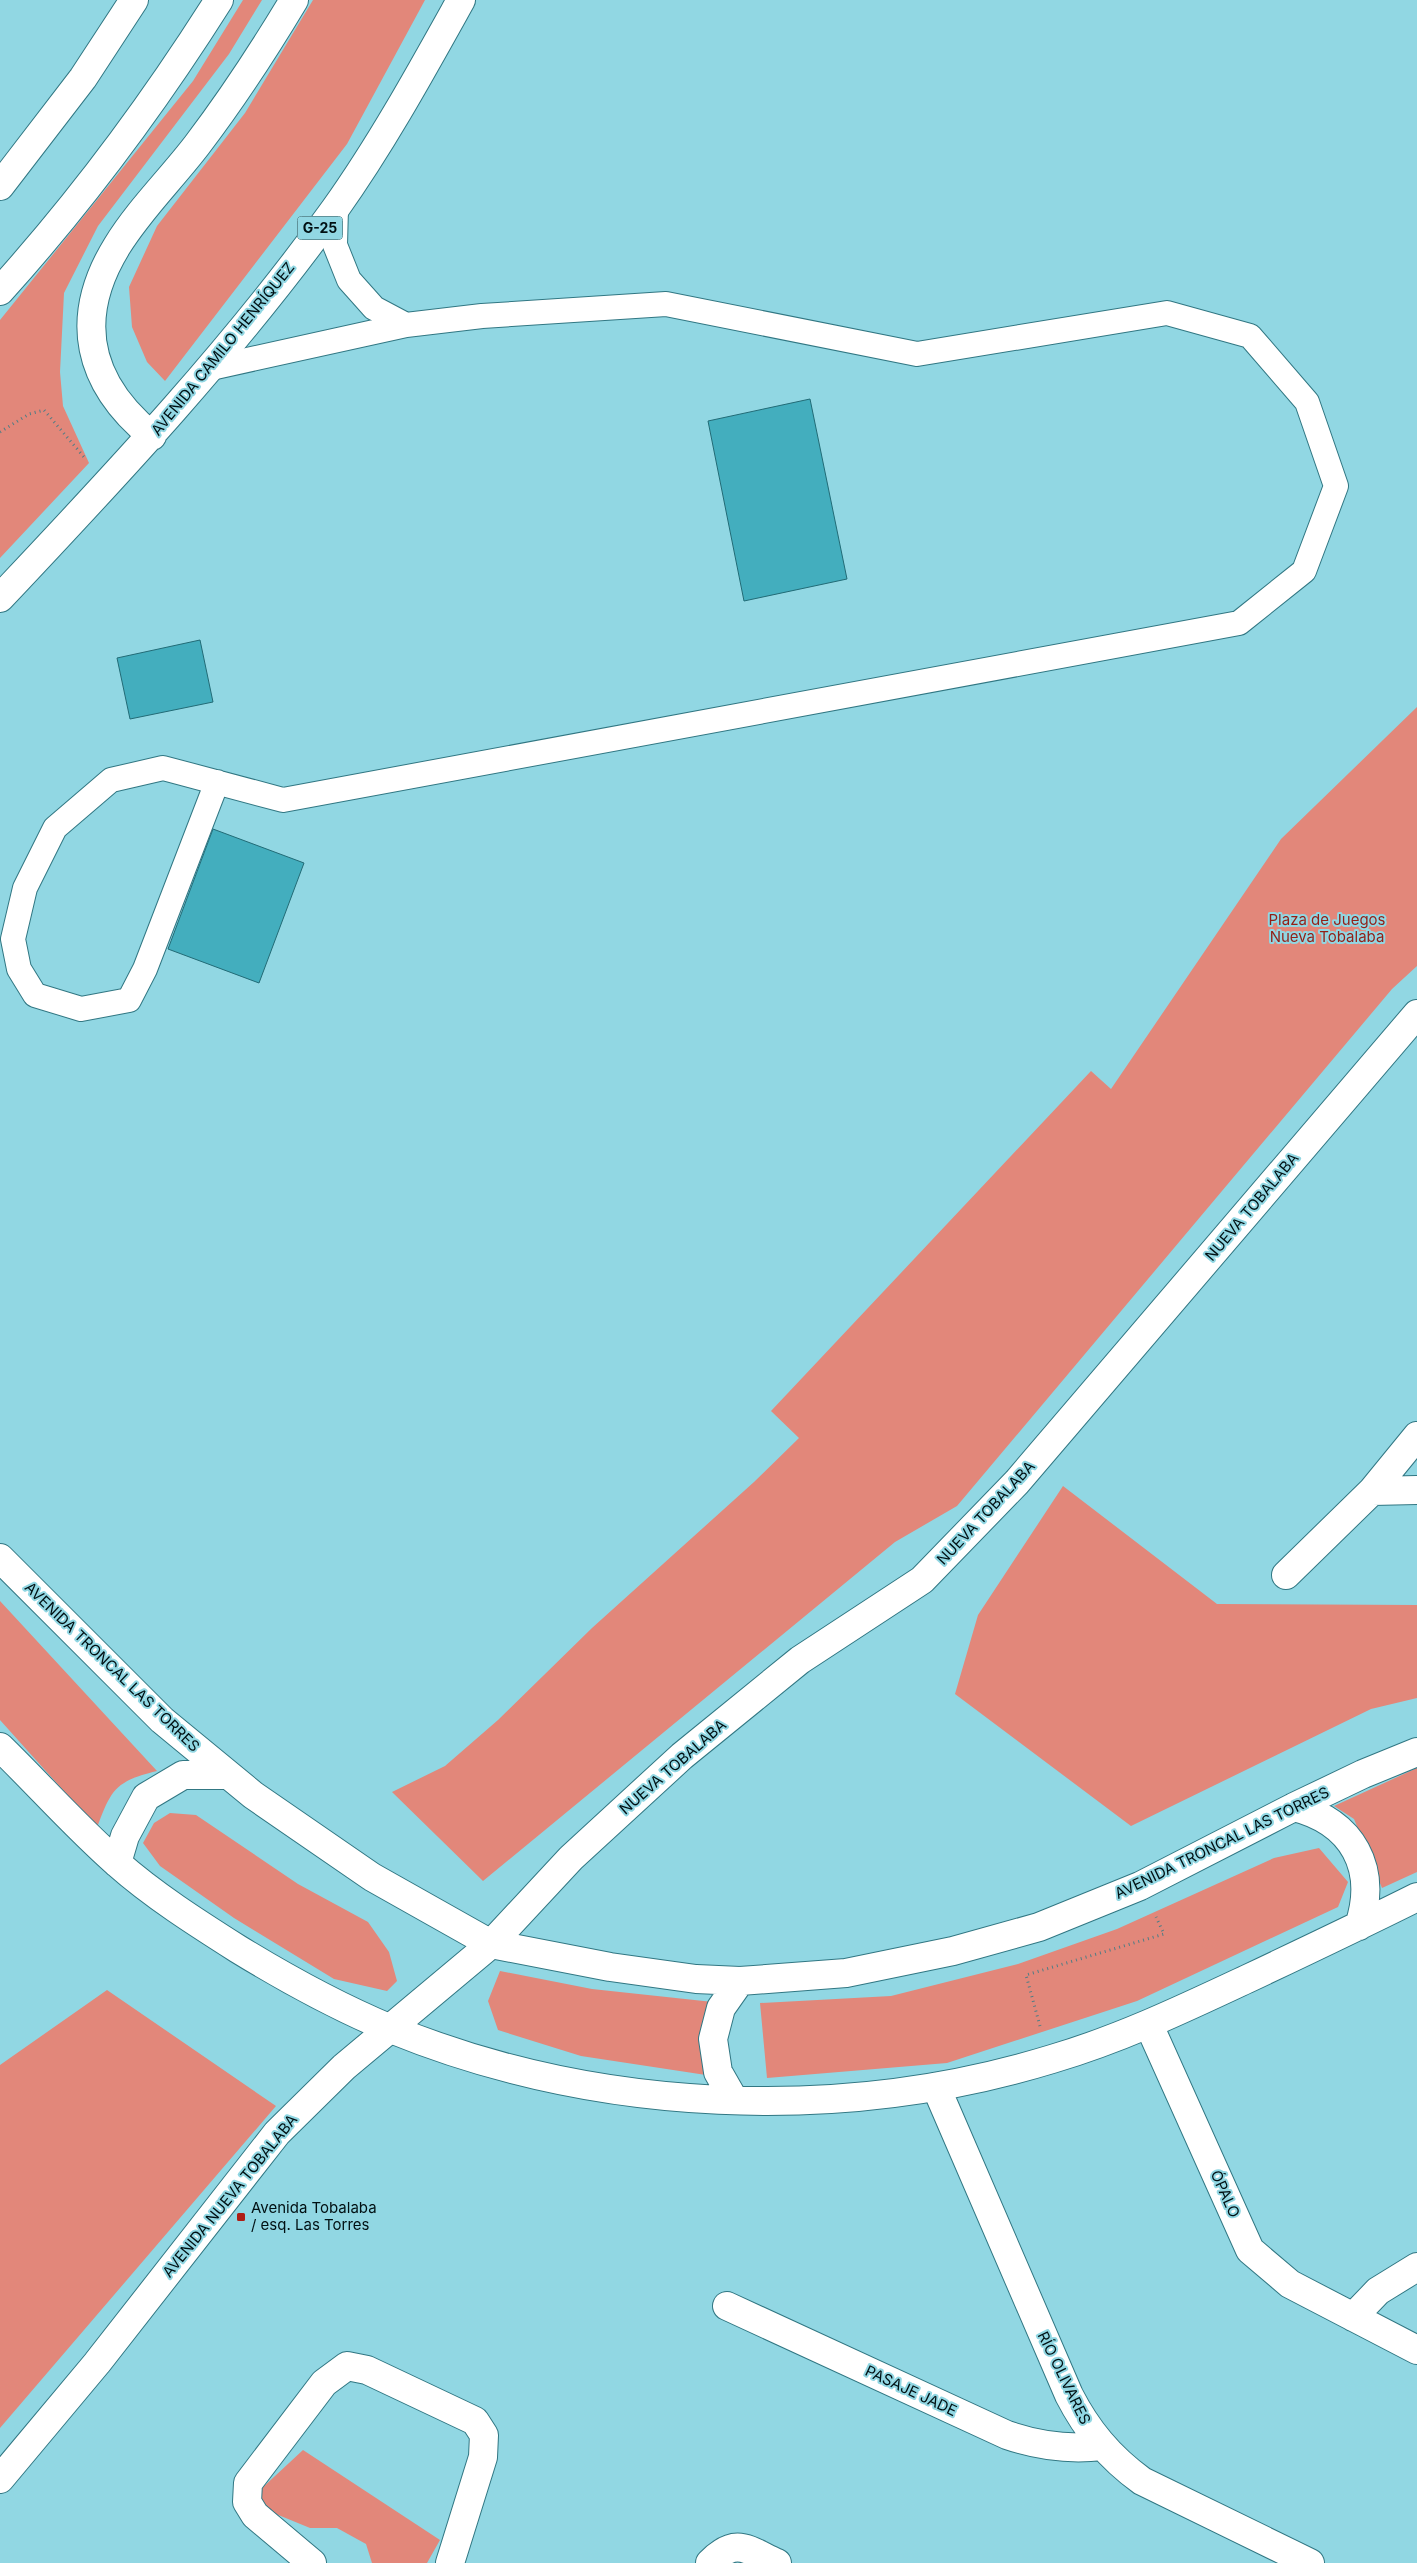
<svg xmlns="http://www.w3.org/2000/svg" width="1417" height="2563" font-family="Inter,sans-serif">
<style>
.green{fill:#e2877a}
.building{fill:#43aebe;stroke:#226b76}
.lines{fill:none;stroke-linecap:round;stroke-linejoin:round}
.service-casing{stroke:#317783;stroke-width:26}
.minor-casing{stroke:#317783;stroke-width:30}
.tertiary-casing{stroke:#317783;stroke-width:30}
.primary-casing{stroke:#317783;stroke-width:30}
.path{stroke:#507d85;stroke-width:3;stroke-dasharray:1 4;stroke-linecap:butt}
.service{stroke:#fff;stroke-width:24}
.minor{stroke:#fff;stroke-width:28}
.tertiary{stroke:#fff;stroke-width:28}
.primary{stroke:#fff;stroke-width:28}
.poi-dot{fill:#ae1d14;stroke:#91d7e3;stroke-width:2}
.labels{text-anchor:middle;stroke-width:4;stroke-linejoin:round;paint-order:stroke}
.shield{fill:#91d7e3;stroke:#2c4c51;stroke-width:1}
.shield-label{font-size:14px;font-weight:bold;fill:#001013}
.street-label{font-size:15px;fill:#001013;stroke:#91d7e3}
.park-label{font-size:15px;fill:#931f16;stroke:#91d7e3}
.poi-label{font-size:15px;fill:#001013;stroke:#91d7e3;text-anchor:start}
</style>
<rect width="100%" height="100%" fill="#91d7e3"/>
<path class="green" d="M243 0H262L229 54 98 226 64 293 60 372 63 406 89 463 0 558V320L193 81Z
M313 0H425L347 144 165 381 147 362 132 327 129 287 157 226 245 113Z
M1417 707V966L1392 989 957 1506 895 1542 483 1881 392 1792 445 1766 498 1720 592 1628 754 1482 799 1438 771 1411 1091 1071 1111 1089 1281 839Z
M1063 1486 1217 1604 1417 1605V1698L1371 1709 1131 1826 955 1694 978 1615Z
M0 1601 157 1771C116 1781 111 1789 97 1828L0 1720Z
M1417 1768V1872L1382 1888 1354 1819 1334 1806Z
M170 1813 196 1815 298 1884 368 1922 389 1952 397 1981 387 1991 334 1979 234 1918 160 1866 143 1843 154 1823Z
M1319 1848 1348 1882 1338 1907 1137 2001 947 2063 767 2078 760 2003 891 1996 1018 1964 1117 1929 1274 1858Z
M500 1971 592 1989 713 2002 699 2039 706 2075 581 2056 498 2030 488 2001Z
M107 1990 276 2106 0 2428V2065Z
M303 2450 440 2540 427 2563H372L366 2544 337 2528H310L247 2502Z"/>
<path class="building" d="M810 399 847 579 744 601 708 421Z
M200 640 213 702 130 719 117 658Z
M213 829 304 863 259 983 168 949Z"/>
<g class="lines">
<defs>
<path id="service" d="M336 208 335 245 349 280 374 308 406 325
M211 368 406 325 482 316 666 304 917 354 1167 313 1250 336 1307 402 1336 486 1304 571 1239 623 283 800 163 768 111 780 55 828 25 888 13 939 19 969 35 995 81 1009 129 1000 145 969 217 782"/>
<path id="minor" d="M0 186 83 78 134 0
M1372 1491 1417 1490
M1286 1575 1372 1491 1417 1436
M1149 2025 1250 2250 1290 2284 1417 2350
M936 2087 1069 2395C1087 2430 1109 2457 1142 2481L1310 2563
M727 2306 1007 2435C1039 2446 1068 2450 1102 2446
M1353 2317 1378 2291 1417 2267
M0 2479 97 2363 277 2133 344 2067 491 1944 571 1858 682 1756 800 1660 922 1580 1017 1482 1417 1014
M312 2563 255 2515 247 2502 248 2483 324 2383 347 2366 367 2370 475 2421 484 2435 483 2457 450 2563
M710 2563C736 2536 748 2550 777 2563"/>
<path id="tertiary" d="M0 1558 162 1720 253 1795 372 1877 491 1944 610 1967 696 1979 740 1981 846 1973 953 1951 1039 1927 1140 1886 1294 1807 1363 1774 1417 1752
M0 1747C39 1785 76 1827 117 1863 153 1895 197 1923 238 1949 287 1979 338 2007 391 2029 597 2113 839 2124 1052 2059 1120 2039 1183 2009 1247 1979 1304 1952 1361 1925 1417 1897
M1294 1807C1353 1822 1378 1868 1359 1926
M117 1863 125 1836 146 1797 183 1775H227
M734 2100 718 2072 713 2039 721 2008 740 1981"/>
<path id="primary" d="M0 291C82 200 154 103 219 0
M152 436C88 384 72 319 117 246 139 210 171 179 197 145 232 99 264 50 294 0
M0 598C118 473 235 348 335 209 382 143 422 70 461 0"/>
</defs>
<use href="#service" class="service-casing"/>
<use href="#minor" class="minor-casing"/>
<use href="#tertiary" class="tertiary-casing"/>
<use href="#primary" class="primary-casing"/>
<path class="path" d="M0 432 29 414 44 410 84 457
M1040 2026 1026 1975 1164 1934 1156 1917"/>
<use href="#service" class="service"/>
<use href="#minor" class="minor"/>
<use href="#tertiary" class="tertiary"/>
<use href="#primary" class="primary"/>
</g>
<rect class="poi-dot" x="236" y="2212" width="10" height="10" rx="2.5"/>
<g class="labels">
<rect class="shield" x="297.5" y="216.5" width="45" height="23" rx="4"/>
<g class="shield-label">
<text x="320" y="233">G-25</text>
</g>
<g class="street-label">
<text transform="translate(223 349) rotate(-51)" y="5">AVENIDA CAMILO HENRÍQUEZ</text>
<text transform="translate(1252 1207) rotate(-50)" y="5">NUEVA TOBALABA</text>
<text transform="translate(986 1513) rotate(-47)" y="5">NUEVA TOBALABA</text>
<text transform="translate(112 1667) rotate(44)" y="5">AVENIDA TRONCAL LAS TORRES</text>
<text transform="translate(673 1767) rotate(-41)" y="5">NUEVA TOBALABA</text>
<text transform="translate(1222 1843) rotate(-26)" y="5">AVENIDA TRONCAL LAS TORRES</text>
<text transform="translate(1225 2194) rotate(66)" y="5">ÓPALO</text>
<text transform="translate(230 2196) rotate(-51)" y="5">AVENIDA NUEVA TOBALABA</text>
<text transform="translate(1064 2378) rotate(64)" y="5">RÍO OLIVARES</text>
<text transform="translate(911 2391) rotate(25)" y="5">PASAJE JADE</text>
</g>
<g class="park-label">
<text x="1327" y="925">Plaza de Juegos<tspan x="1327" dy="17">Nueva Tobalaba</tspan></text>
</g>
<g class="poi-label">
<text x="251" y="2213">Avenida Tobalaba<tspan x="251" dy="17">/ esq. Las Torres</tspan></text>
</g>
</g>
</svg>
